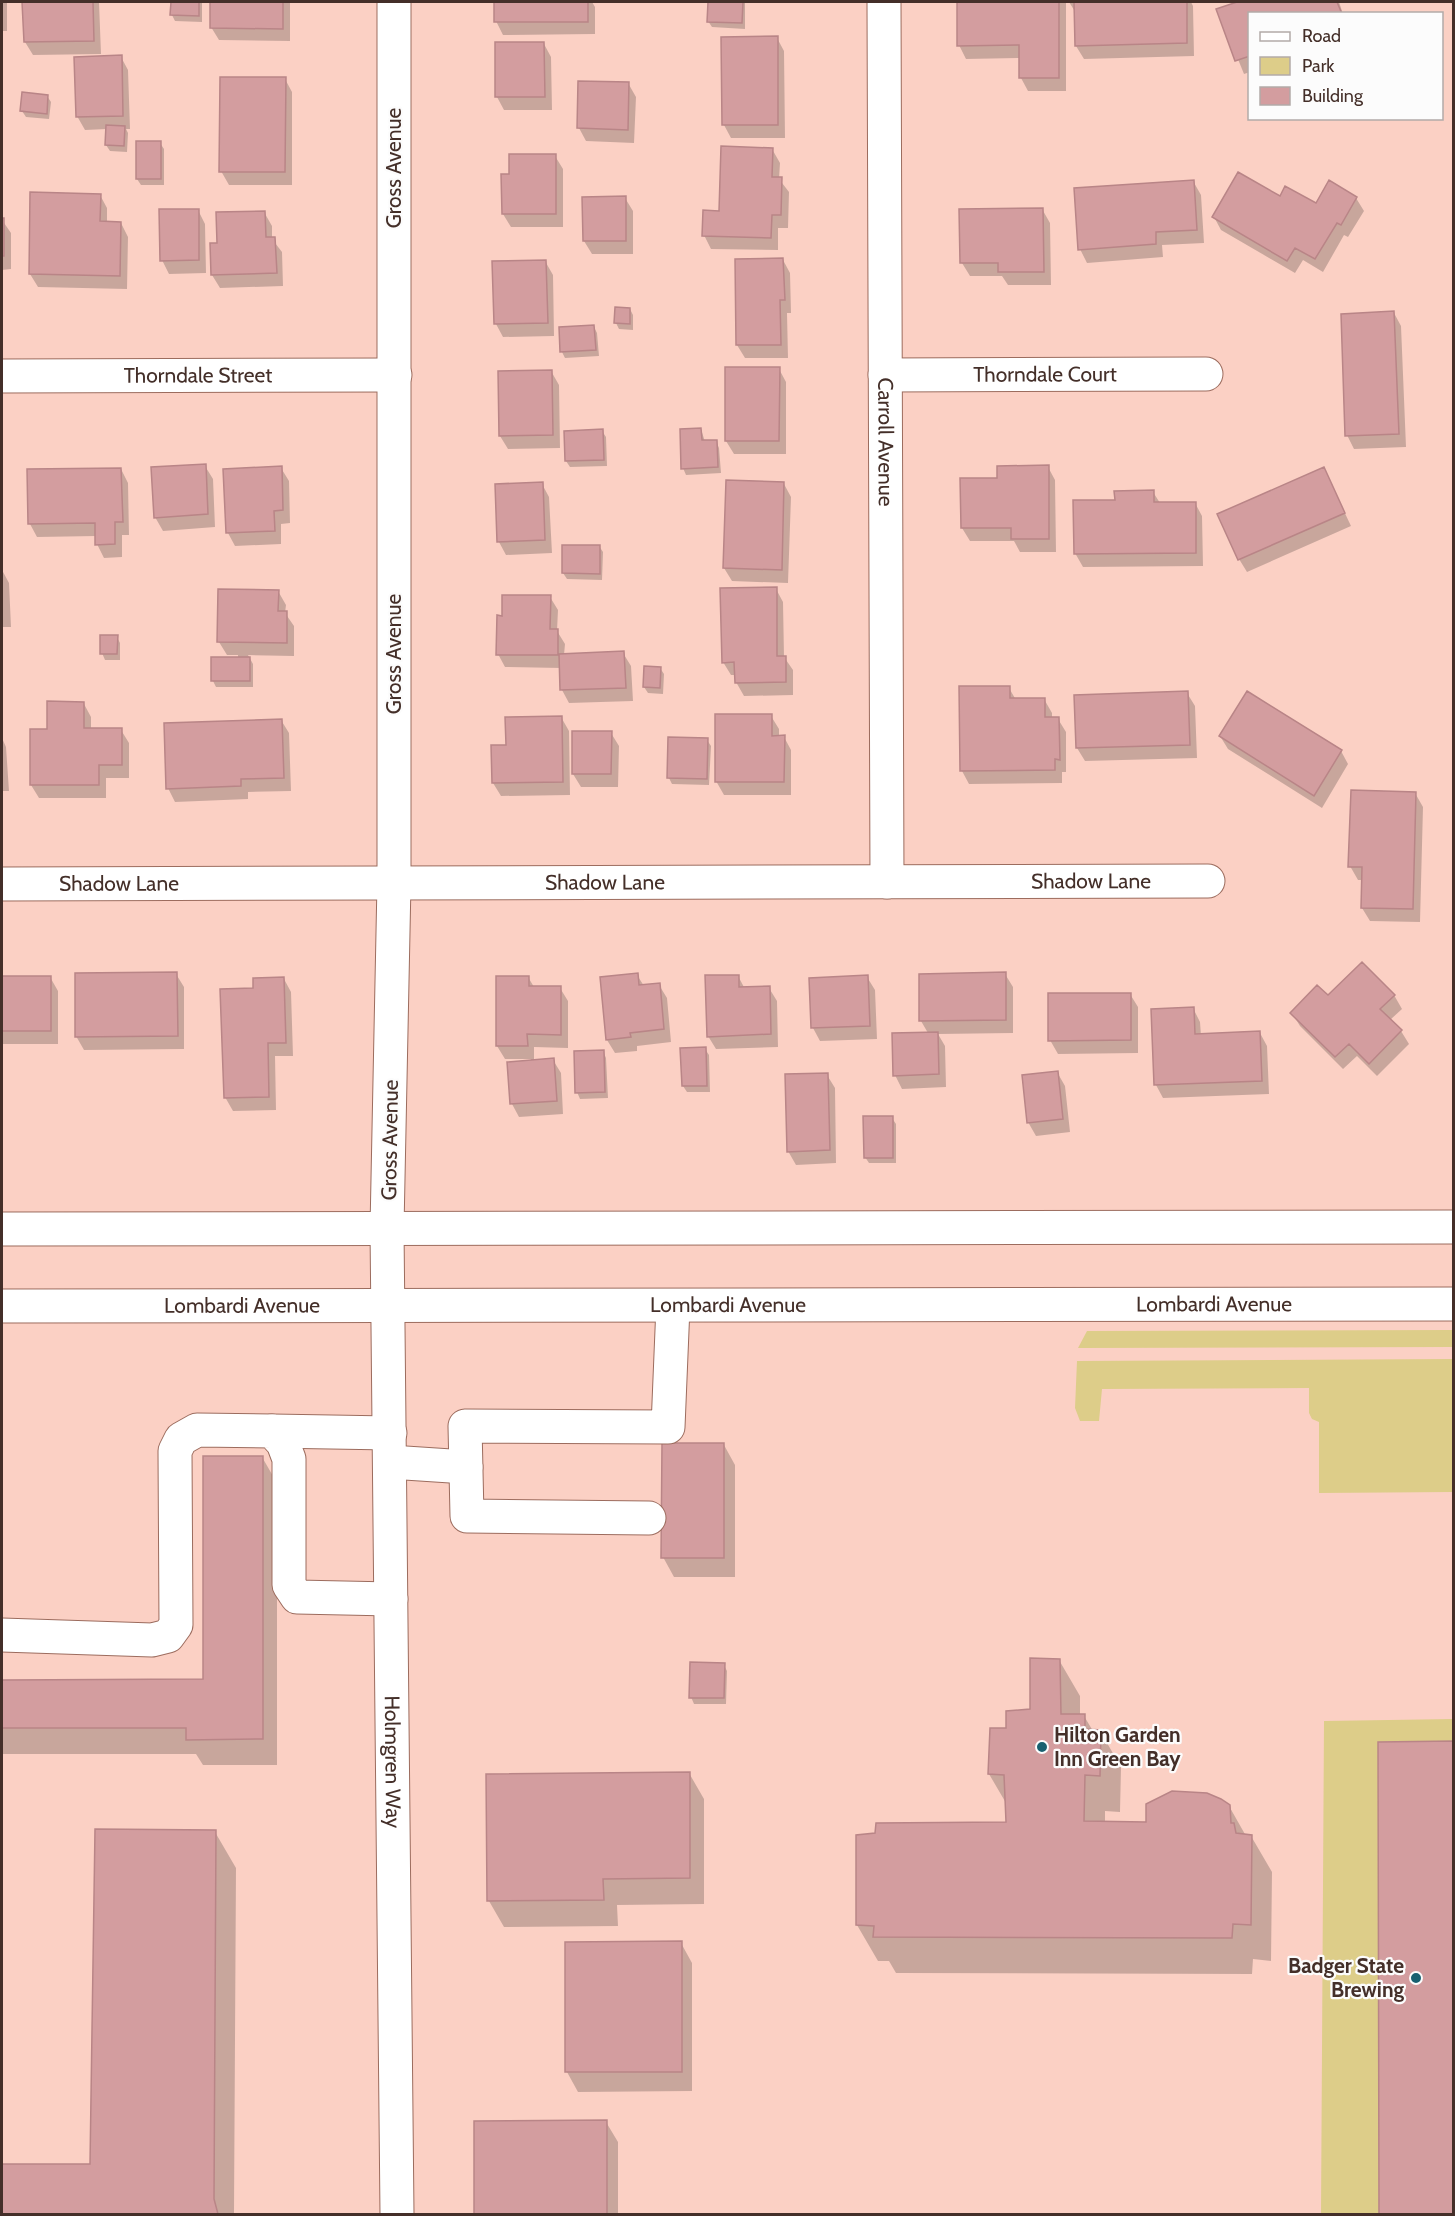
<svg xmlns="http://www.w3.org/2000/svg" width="1455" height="2216" font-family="Cabin,sans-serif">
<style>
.green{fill:#ddcd89}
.shadow{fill:#0003}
.building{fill:#d39d9f;stroke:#b98587;stroke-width:1.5}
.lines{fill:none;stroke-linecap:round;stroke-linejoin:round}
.minor-casing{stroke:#9c6c5e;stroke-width:35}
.major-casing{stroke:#9c6c5e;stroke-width:35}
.minor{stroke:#fff;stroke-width:33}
.major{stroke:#fff;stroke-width:33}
.poi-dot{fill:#186070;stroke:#fcfcfc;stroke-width:2}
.labels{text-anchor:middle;stroke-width:4.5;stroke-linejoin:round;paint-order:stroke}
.street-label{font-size:21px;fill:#442f29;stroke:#fcfcfc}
.poi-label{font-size:21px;font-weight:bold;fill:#442f29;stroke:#fcfcfc;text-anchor:start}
</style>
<rect width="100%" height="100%" fill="#fbd0c4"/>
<path class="green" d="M1453 1330V1347L1078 1348 1087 1331Z
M1453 1359V1492L1319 1493V1422L1312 1419 1309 1413V1388L1102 1389 1099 1421H1080L1075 1408 1077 1361Z
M1453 1719V1741L1378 1742 1379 2214H1321L1324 1721Z"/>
<path class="shadow" d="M2 2H7V31H2Z
M24 2H99L101 54 33 55 25 42Z
M172 2H202V22L175 21 172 15Z
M210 2H290V41L219 40 211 27Z
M496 2H592L595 7V34L503 35 496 21Z
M709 2H745V29L712 27 708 21Z
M959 2H1066V91H1028L1021 78V58L966 59 959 45Z
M1069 2H1191L1193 6 1194 56 1084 59 1076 46V13Z
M1242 2H1339L1343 14H1250V72L1244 74 1218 10Z
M723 38H777L784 51 785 138H731L724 125Z
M544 44 551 57 552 110H504L497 97Z
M121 57 128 70 130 129H126L128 133 127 152 110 151 106 145 107 129 85 130 77 116Z
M285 79 292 92V185H229L221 171Z
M628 83 636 97 634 143 586 141 579 128Z
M47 96 51 102 49 119 26 117 22 111Z
M160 143 164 149V185H141L137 179Z
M772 149 780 163 779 179 789 192 788 228H778V250L711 249 704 235Z
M555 156 563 169V227H511L503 214Z
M1193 181 1201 195 1204 243 1162 245 1163 257 1087 263 1080 249Z
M100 195 107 208V223H121L128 237 127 289 38 287 30 274Z
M625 198 633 211V254H592L584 241Z
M1280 198 1316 205 1356 198 1364 211 1348 237 1344 235 1323 272 1303 260 1295 273 1221 230 1214 217Z
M1042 209 1050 223 1051 285H1008L1002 276H970L962 263Z
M198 210 205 224 206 273 169 274 162 260Z
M264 212 272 226V239L282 252 283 286 220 288 212 275 219 244Z
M2 220 11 233V269L2 270Z
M783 260 790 273 791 313H787L788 358H745L737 345Z
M545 261 553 275 554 336 503 337 496 324Z
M630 309 633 315V330L619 329 616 323Z
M1394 313 1401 326 1406 447 1354 449 1347 435Z
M594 327 597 333 599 356 565 358 562 352Z
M779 369 786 382V454H734L726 441Z
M551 371 559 385 560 448 508 449 500 436Z
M701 429 705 442 716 441 719 448 721 473 686 475 683 468Z
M602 431 606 437 607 466 570 467 566 461Z
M205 466 213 479 215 527 163 531 155 517Z
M1048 467 1055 480 1056 552H1020L1014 541H970L962 528Z
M281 468 289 481 290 523 281 524V544L235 546 228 533Z
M121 469 128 483 129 535H122V557L104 558 97 544V536L37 537 30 524Z
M1324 469 1351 526 1247 572 1239 559Z
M542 484 549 497 552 553 506 555 499 542Z
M784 484 791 497 788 583 732 581 724 568Z
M1153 492 1160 503H1195L1202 516 1203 566 1083 567 1075 553 1116 501Z
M599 546 603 552 602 580 567 579 563 573Z
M2 570 9 583 11 627H2Z
M776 589 783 602 784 657 793 670V695L744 696 736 682V675H731L723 662Z
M278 591 286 605 285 613 294 626V656L248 655 253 664V687H216L213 681V658H238V655H227L219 642Z
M550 597 558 610 557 631 565 644 564 655 623 653 631 666 633 701 569 703 562 690 561 668 505 667 498 654Z
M117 637 120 643V660H105L102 653Z
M660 668 664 674 663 694 648 693 644 687Z
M1009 688 1016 700 1044 699 1052 713V719H1058L1066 732V772H1062V783L969 784 962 771Z
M1187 693 1195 706 1197 758 1085 761 1077 748Z
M84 704 91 717V730H121L129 743V778H106V798H39L31 785 49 730Z
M771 716 779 729V737H784L791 750V795H724L716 781Z
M561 717 569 731 570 795 501 796 493 783 507 747Z
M281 720 289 733 291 791 248 792V799L175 802 168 788Z
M611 733 619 746 618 787H581L573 774Z
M1220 736 1341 751 1348 764 1322 808 1228 749Z
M2 738 6 747 9 791H2Z
M707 740 711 746 709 785 672 784 669 778Z
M1415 793 1423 807 1420 922 1370 921 1362 908 1363 880H1358L1350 866Z
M176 974 184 987V1049L84 1050 76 1036Z
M1005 974 1013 987V1033L938 1034 945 1046 946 1087 902 1089 895 1075 928 1033 921 1021Z
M637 975 644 986 659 985 667 998 671 1042 637 1046V1051L615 1053 607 1040Z
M738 976 745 989 769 988 777 1001 778 1047 716 1049 708 1036Z
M2 977H50L58 991V1044H2Z
M528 977 534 987 560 988 568 1001V1048L534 1047V1061L553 1060 561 1073 563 1114 519 1117 512 1104 531 1059H505L497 1046Z
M867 977 875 990 877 1039 820 1041 813 1028Z
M284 979 291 992 293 1056H275L276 1110 233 1111 225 1097 255 990Z
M1130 994 1138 1007V1053L1058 1054 1050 1040Z
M1394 995 1402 1009 1390 1020 1401 1031 1409 1044 1377 1076 1357 1056 1343 1069 1300 1026 1292 1013 1328 997Z
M1193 1008 1200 1022 1201 1036 1260 1033 1267 1046 1269 1094 1163 1098 1156 1085Z
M705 1049 709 1055 710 1092H687L683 1086Z
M603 1051 606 1058 608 1098 580 1099 577 1092Z
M1057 1072 1065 1086 1070 1132 1036 1136 1028 1122Z
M827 1075 835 1088 836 1163 796 1165 788 1151Z
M892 1118 896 1124V1163H869L865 1157Z
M724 1445 735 1465V1577H674L663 1557Z
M262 1457 277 1483V1765H203L196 1754H2V1681L205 1680Z
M1059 1660 1080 1696V1716H1084L1093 1731H1100L1121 1767 1120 1812 1105 1811V1823L1147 1824 1229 1806 1246 1836H1251L1272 1872 1271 1961 1253 1959 1252 1974 896 1973 889 1961H878L857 1925 1007 1823 1006 1803 989 1774 1008 1730 1031 1711Z
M724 1665 727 1671 726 1704H694L691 1697Z
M1380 1744H1454V2214H1380Z
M689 1773 704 1799V1904L617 1905 618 1926 504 1927 489 1901Z
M215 1832 236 1868 234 2214H2V2165L91 2166Z
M681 1943 692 1963V2091L578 2092 567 2072Z
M476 2122H606L618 2142V2214H475Z"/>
<path class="building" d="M22 2H93L94 41 24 42Z
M171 2H199V16L170 15Z
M210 2H283V29L210 28Z
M494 2H588V22H494Z
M708 2H743L742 23 707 22Z
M957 2H1059V78H1019V45L957 46Z
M1074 2H1187V43L1075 46Z
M1237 2H1337L1342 14H1250V56L1235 61 1216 9Z
M778 36V125H722L721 37Z
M495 42H544L545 97H495Z
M122 55 123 116 76 117 74 57Z
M220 77H286L285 172H219Z
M578 81 629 82 628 130 577 128Z
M22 92 48 95 47 114 20 111Z
M106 125 125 126 124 146 105 145Z
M136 141H161V179H136Z
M721 146 773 148 772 177H782L781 215H772L771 238 702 236 703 210 719 211Z
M509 154H556V214H502L501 174H509Z
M1238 172 1280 196 1285 186 1316 203 1329 180 1357 197 1341 225 1337 223 1315 259 1295 248 1287 261 1212 217Z
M1194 180 1197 230 1156 232V244L1078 250 1074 188Z
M30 192 101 194 100 221 121 222 120 276 29 274Z
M626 196V241H583L582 197Z
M1043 208 1044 272H998V263H960L959 209Z
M159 209H199V260L160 261Z
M265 211 266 237H275L277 273 211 275 210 243H217L216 212Z
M2 218H4V256H2Z
M783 258 785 300H780L781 345H736L735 259Z
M546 260 548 323 494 324 492 261Z
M615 307 630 308V324L614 323Z
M1394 311 1399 434 1345 436 1341 314Z
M594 325 596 350 560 352 559 327Z
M725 367H780L779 441H725Z
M552 370 553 435 499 436 498 371Z
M701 428 702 440H717L718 467 681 469 680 429Z
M603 429 604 460 565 461 564 431Z
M206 464 208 514 154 518 151 467Z
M1049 465V539H1011V528H961L960 478H997V466Z
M282 466 283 510 274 511 275 531 226 533 223 469Z
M1324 467 1345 513 1238 560 1217 514Z
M121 468 123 522H115V544L95 545V523L28 524 27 469Z
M726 480 784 482 782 570 723 568Z
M543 482 545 540 497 542 495 484Z
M1154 490V502H1196V553L1074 554 1073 500H1115L1114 491Z
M562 545H600V574L562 573Z
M777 587V656H786V682L735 683 734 662 722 663 720 588Z
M218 589 279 590 278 611H287V643L217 642Z
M502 595H551L550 629H558V655H496L497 615 502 616Z
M100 635H118L117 654H100Z
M624 651 626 688 560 690 559 654Z
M211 657H250V681H211Z
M644 666 661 667 660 688 643 687Z
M959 686H1010V698H1045V717H1059L1060 760 1055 759V770L960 771Z
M1188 691 1190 745 1076 748 1074 695Z
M1247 691 1342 750 1314 796 1219 736Z
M47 701 84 702V728H122V765H99V785H30V729H47Z
M715 714H772V736L785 735 784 782H715Z
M562 716 563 782 492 783 491 745H506L505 717Z
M282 719 284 778 241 779V786L166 789 164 723Z
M572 731H612L611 774H572Z
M668 737 708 738 707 779 667 778Z
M1351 790 1416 792 1413 909 1361 908 1362 867H1348Z
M1362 962 1395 995 1380 1009 1402 1030 1369 1064 1349 1044 1335 1057 1290 1013 1317 985 1328 995Z
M177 972 178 1036 75 1037V973Z
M1006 972V1020L919 1021V974Z
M638 973 639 985 660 983 664 1029 630 1033 631 1037 606 1040 600 977Z
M705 975H739V987L770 986 771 1034 707 1037Z
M868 975 870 1026 811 1028 809 978Z
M2 976H51V1031H2Z
M496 976H529V986H561V1035L527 1034 528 1046H496Z
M284 977 286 1043H268L269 1097 224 1098 220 989 253 988V978Z
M1048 993H1131V1040L1048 1041Z
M1194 1007 1195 1034 1260 1031 1262 1081 1154 1085 1151 1009Z
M938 1032 939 1074 893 1076 892 1033Z
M706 1047 707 1086H682L680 1048Z
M604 1050 605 1092 575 1093 574 1051Z
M554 1058 557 1101 510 1104 507 1062Z
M1058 1071 1063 1119 1027 1123 1022 1075Z
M828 1073 830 1150 787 1152 785 1074Z
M863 1116H893V1158H864Z
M662 1443H724V1558H661Z
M203 1456H263V1739L186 1740V1728H2V1680L203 1679Z
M1030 1658 1060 1659 1061 1714H1085V1729L1101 1730 1100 1776 1085 1775 1084 1821 1146 1822V1804L1172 1791 1207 1793 1221 1799 1230 1805 1231 1823H1234L1236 1833 1252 1835 1251 1925 1233 1924 1232 1938 873 1937 874 1926 856 1925V1835L875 1833 876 1823 1006 1822 1004 1775 988 1774 990 1728H1006V1711L1030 1709Z
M690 1662 725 1663 724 1698H689Z
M1454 1741V2214H1379L1378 1742Z
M690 1772V1878L603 1879 604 1900 487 1901 486 1774Z
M95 1829 216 1830 214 2199 218 2214H2V2164H90Z
M682 1941V2072H565V1942Z
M607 2120V2214H474V2121Z"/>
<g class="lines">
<defs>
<g id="minor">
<path id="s1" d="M394 2V883L387 1228 397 2214"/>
<path id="s2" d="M884 2 887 882"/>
<path id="s3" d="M885 375 1206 374"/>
<path id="s4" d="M2 376 395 375"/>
<path id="s5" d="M2 884 1208 881"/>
<path d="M272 1431 390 1433"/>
<path d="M390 1462 466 1467"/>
<path d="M649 1518 467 1516 465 1426 668 1427 673 1306"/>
<path d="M2 1635 152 1640 168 1636 176 1625 175 1451 181 1439 197 1430 272 1431 283 1443 289 1459V1585L297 1597 391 1599"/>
</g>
<g id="major">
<path d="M2 1229 1454 1227"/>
<path id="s6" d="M2 1306 1454 1304"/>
</g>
</defs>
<use href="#minor" class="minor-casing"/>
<use href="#major" class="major-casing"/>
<use href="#minor" class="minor"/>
<use href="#major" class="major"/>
</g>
<g class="poi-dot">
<circle cx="1042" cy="1747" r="6"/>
<circle cx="1416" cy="1978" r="6"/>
</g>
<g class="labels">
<g class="street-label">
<text transform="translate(394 168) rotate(-90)" y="7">Gross Avenue</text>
<text dy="7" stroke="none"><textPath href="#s4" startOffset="196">Thorndale Street</textPath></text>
<text dy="7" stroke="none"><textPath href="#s3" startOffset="160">Thorndale Court</textPath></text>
<text dy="7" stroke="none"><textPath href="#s2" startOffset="440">Carroll Avenue</textPath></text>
<text transform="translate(394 654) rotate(-90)" y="7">Gross Avenue</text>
<text dy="7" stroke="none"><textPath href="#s5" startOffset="1089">Shadow Lane</textPath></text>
<text dy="7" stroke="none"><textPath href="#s5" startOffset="603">Shadow Lane</textPath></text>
<text dy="7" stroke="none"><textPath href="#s5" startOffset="117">Shadow Lane</textPath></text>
<text transform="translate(390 1140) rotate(-89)" y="7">Gross Avenue</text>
<text dy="7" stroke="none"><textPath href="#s6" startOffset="1212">Lombardi Avenue</textPath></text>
<text dy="7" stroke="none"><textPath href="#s6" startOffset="726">Lombardi Avenue</textPath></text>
<text dy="7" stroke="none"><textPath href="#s6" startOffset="240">Lombardi Avenue</textPath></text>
<text dy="7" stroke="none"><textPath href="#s1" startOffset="1760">Holmgren Way</textPath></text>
</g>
<g class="poi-label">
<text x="1054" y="1742">Hilton Garden<tspan x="1054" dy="24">Inn Green Bay</tspan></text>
<text x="1404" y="1973" text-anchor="end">Badger State<tspan x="1404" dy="24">Brewing</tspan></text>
</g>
</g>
<rect width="1455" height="2216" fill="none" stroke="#442f29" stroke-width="6"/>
<rect x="1248" y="12" width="195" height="108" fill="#fcfcfc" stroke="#b2aaa8" stroke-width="1.5"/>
<rect x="1260" y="32" width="30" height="9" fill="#ffffff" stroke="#b2aaa8" stroke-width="1.5"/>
<text x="1302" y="42" font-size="18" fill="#442f29">Road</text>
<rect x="1260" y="57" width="30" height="18" fill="#ddcd89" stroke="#b2aaa8" stroke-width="1.5"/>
<text x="1302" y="72" font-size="18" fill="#442f29">Park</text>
<rect x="1260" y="87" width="30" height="18" fill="#d39d9f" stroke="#b2aaa8" stroke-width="1.5"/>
<text x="1302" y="102" font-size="18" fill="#442f29">Building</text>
</svg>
